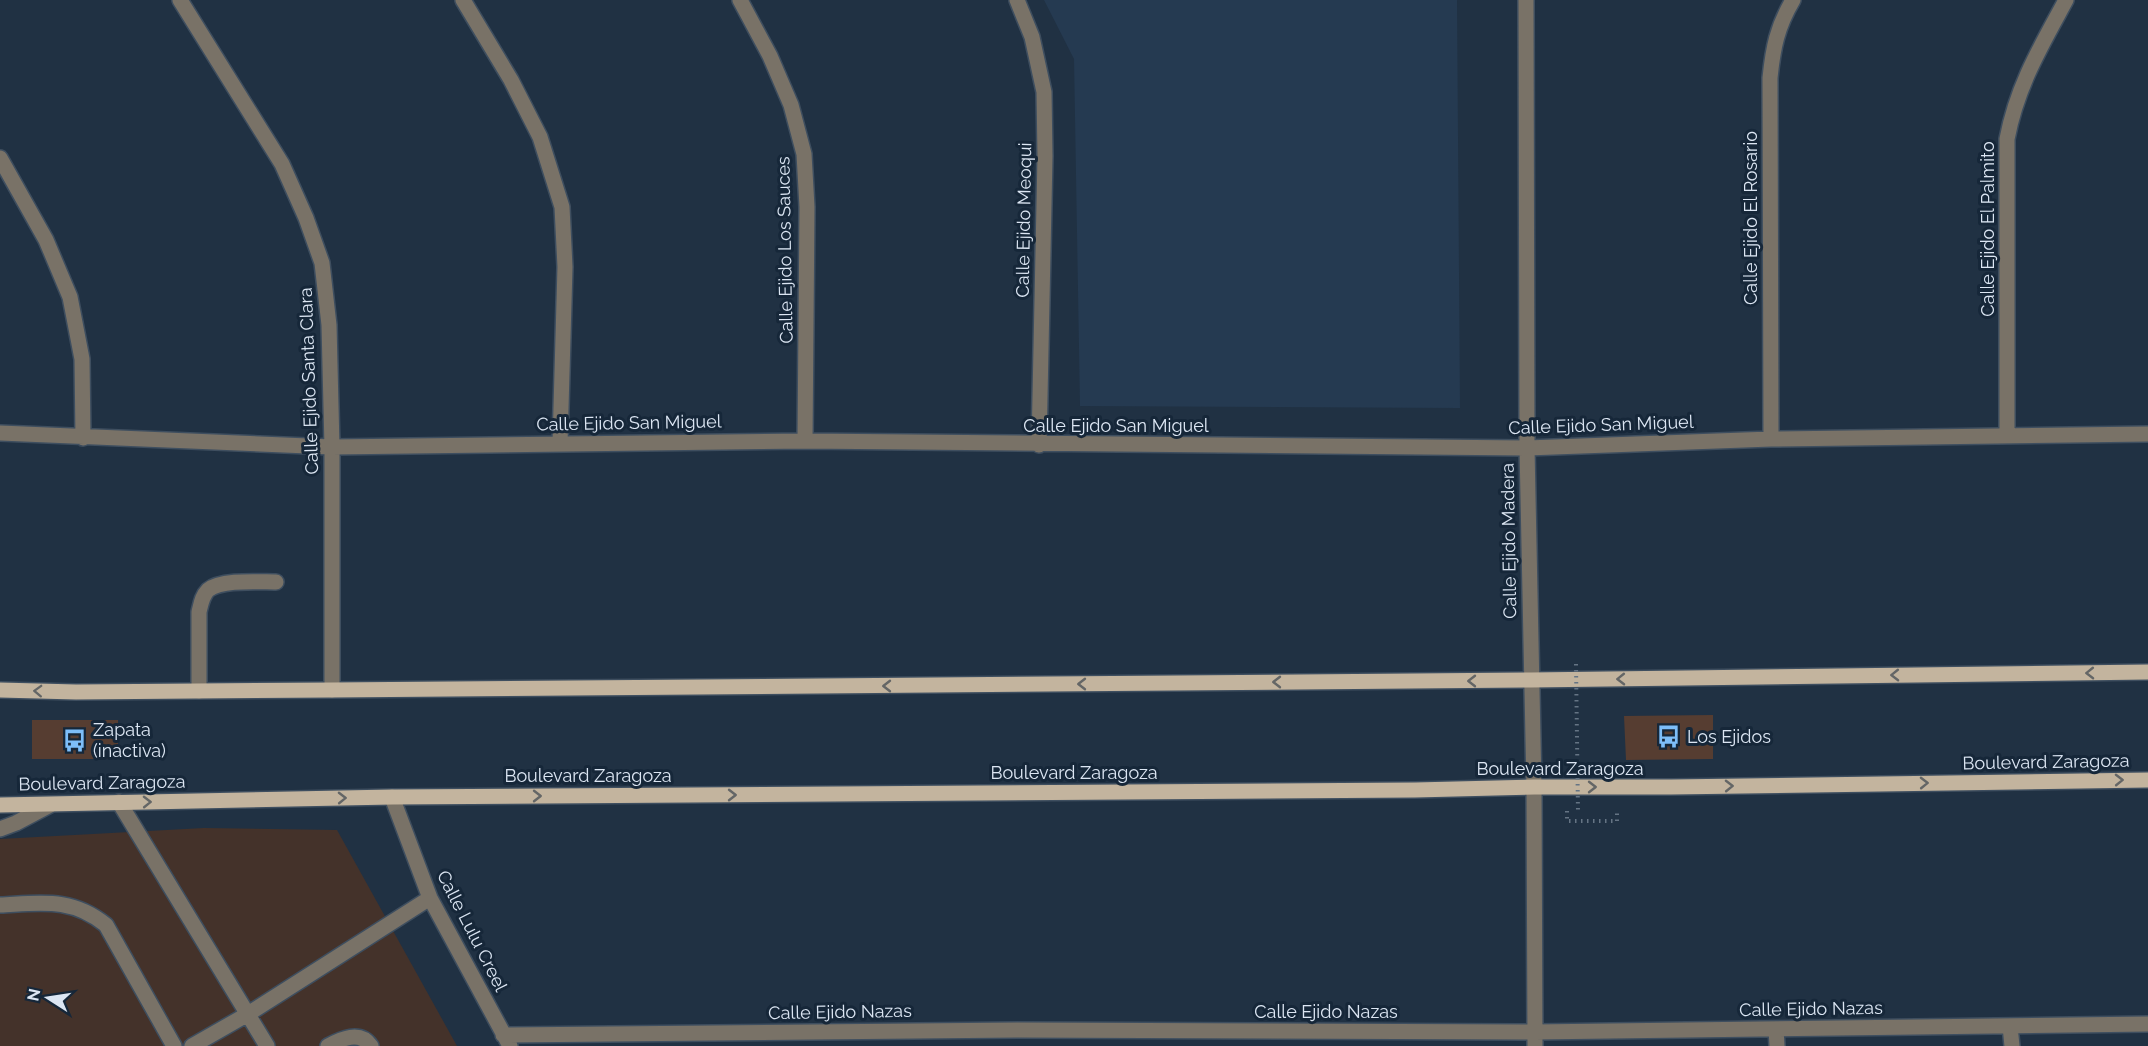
<svg xmlns="http://www.w3.org/2000/svg" width="2148" height="1046" font-family="Raleway,sans-serif">
<style>
.commercial{fill:#44322a}
.built{fill:#253a51}
.building{fill:#563d31}
.lines{fill:none;stroke-linecap:round;stroke-linejoin:round}
.minor-casing{stroke:#3e4e5f;stroke-width:18}
.major-casing{stroke:#3e4e5f;stroke-width:18}
.path{stroke:#657484;stroke-width:4;stroke-dasharray:1.5 4.5;stroke-linecap:butt}
.minor{stroke:#797267;stroke-width:15}
.major{stroke:#c3b49e;stroke-width:15}
.path-bridge{stroke:#657484;stroke-width:4;stroke-dasharray:1.5 4.5;stroke-linecap:butt}
.oneway{stroke:#646666}
.labels{text-anchor:middle;stroke-width:6;stroke-linejoin:round;paint-order:stroke}
.street-label{font-size:18px;fill:#dce6f3;stroke:#162739}
.poi-label{font-size:18px;fill:#dce6f3;stroke:#162739;text-anchor:start}
</style>
<rect width="100%" height="100%" fill="#203143"/>
<path class="commercial" d="M204 828 337 830 457 1046H0V839Z"/>
<path class="built" d="M1044 0H1457L1460 408 1080 406 1074 59Z"/>
<path class="building" d="M1713 715V759L1626 760 1624 716Z
M32 720H118V759H32Z"/>
<g class="lines">
<defs>
<path id="minor" d="M180 0 282 164 306 218 322 263 329 325 332 447V690
M463 0 511 80 540 137 562 207 565 267 560 443
M740 0 770 56 791 105 804 154 807 207 805 441
M1017 0 1032 37 1044 92 1045 156 1039 445
M1526 0 1527 448 1534 787 1535 1046
M0 158 46 240 70 297 82 359 83 438
M0 433 332 447 805 441 1527 448 1771 439 2148 434
M2007 435V139C2017 86 2041 46 2066 0
M1771 439 1770 78C1773 48 1777 27 1793 0
M199 691V612C201 604 202 596 208 590 221 579 259 582 276 582
M392 797 430 898 510 1046
M119 802 267 1046
M0 829 16 823 50 805
M0 905C41 903 72 897 106 925L174 1046
M2010 1026 2012 1046
M1776 1029 1777 1046
M503 1035 1017 1030 1535 1032 2148 1024
M192 1046 248 1014 430 898
M328 1046C341 1039 360 1030 371 1046"/>
<path id="major" d="M0 690 76 692 332 690 1531 680 2148 672
M0 805 392 797 1415 790 1534 787H1671L2148 780"/>
</defs>
<use href="#minor" class="minor-casing"/>
<use href="#major" class="major-casing"/>
<path class="path" d="M1567 811V821H1617V810"/>
<use href="#minor" class="minor"/>
<use href="#major" class="major"/>
<path class="path-bridge" d="M1576 664 1578 812"/>
</g>
<defs><path id="oneway-chevron" d="M-2-3.5L2.5 0L-2 3.5" fill="none" stroke-width="1.6" stroke-linecap="round" stroke-linejoin="round" transform="scale(1.5)"/></defs>
<g class="oneway">
<use href="#oneway-chevron" transform="translate(2090 673) rotate(179)"/>
<use href="#oneway-chevron" transform="translate(1895 675) rotate(179)"/>
<use href="#oneway-chevron" transform="translate(1621 679) rotate(179)"/>
<use href="#oneway-chevron" transform="translate(1472 681) rotate(180)"/>
<use href="#oneway-chevron" transform="translate(1277 682) rotate(180)"/>
<use href="#oneway-chevron" transform="translate(1082 684) rotate(180)"/>
<use href="#oneway-chevron" transform="translate(887 686) rotate(180)"/>
<use href="#oneway-chevron" transform="translate(38 691) rotate(-178)"/>
<use href="#oneway-chevron" transform="translate(2119 780) rotate(-1)"/>
<use href="#oneway-chevron" transform="translate(1924 783) rotate(-1)"/>
<use href="#oneway-chevron" transform="translate(1729 786) rotate(-1)"/>
<use href="#oneway-chevron" transform="translate(1592 787)"/>
<use href="#oneway-chevron" transform="translate(732 795)"/>
<use href="#oneway-chevron" transform="translate(537 796)"/>
<use href="#oneway-chevron" transform="translate(342 798) rotate(-1)"/>
<use href="#oneway-chevron" transform="translate(147 802) rotate(-1)"/>
</g>
<defs>
<symbol id="bus-bare" viewBox="-9 -9 18 18"><path d="M-5-6H5V4H4V6H2V4H-2V6H-4V4H-5ZM-3.5-4V0h7V-4ZM-3.5 1.2v1.5H-2V1.2ZM2 1.2v1.5H3.5V1.2Z" fill="#7dbef9" stroke="#162739" stroke-width="2.5" paint-order="stroke"/></symbol>
</defs>
<g fill-rule="evenodd">
<use href="#bus-bare" x="1652" y="720" width="33" height="33"/>
<use href="#bus-bare" x="58" y="724" width="33" height="33"/>
</g>
<g class="labels">
<g class="street-label">
<text transform="translate(1751 218) rotate(-90)" y="6">Calle Ejido El Rosario</text>
<text transform="translate(1024 220) rotate(-89)" y="6">Calle Ejido Meoqui</text>
<text transform="translate(1988 229) rotate(-90)" y="6">Calle Ejido El Palmito</text>
<text transform="translate(785 250) rotate(-91)" y="6">Calle Ejido Los Sauces</text>
<text transform="translate(309 381) rotate(-92)" y="6">Calle Ejido Santa Clara</text>
<text transform="translate(629 423) rotate(-1)" y="6">Calle Ejido San Miguel</text>
<text transform="translate(1601 425) rotate(-2)" y="6">Calle Ejido San Miguel</text>
<text x="1116" y="432">Calle Ejido San Miguel</text>
<text transform="translate(1509 541) rotate(-91)" y="6">Calle Ejido Madera</text>
<text transform="translate(2046 762) rotate(-1)" y="6">Boulevard Zaragoza</text>
<text x="1560" y="775">Boulevard Zaragoza</text>
<text x="1074" y="779">Boulevard Zaragoza</text>
<text x="588" y="782">Boulevard Zaragoza</text>
<text transform="translate(102 783) rotate(-1)" y="6">Boulevard Zaragoza</text>
<text transform="translate(472 931) rotate(63)" y="6">Calle Lulu Creel</text>
<text transform="translate(1811 1009) rotate(-1)" y="6">Calle Ejido Nazas</text>
<text transform="translate(840 1012) rotate(-1)" y="6">Calle Ejido Nazas</text>
<text x="1326" y="1018">Calle Ejido Nazas</text>
</g>
<g class="poi-label">
<text x="93" y="736">Zapata<tspan x="93" dy="21">(inactiva)</tspan></text>
<text x="1687" y="743">Los Ejidos</text>
</g>
</g>
<g transform="translate(48 998) rotate(282)" stroke="#162739" stroke-width="4.5" paint-order="stroke">
<path d="M0-4.5L10 22L0 15L-10 22Z" fill="#dce6f3"/>
<text y="-9" font-size="16" font-weight="bold" text-anchor="middle" fill="#dce6f3">N</text>
</g>
</svg>
